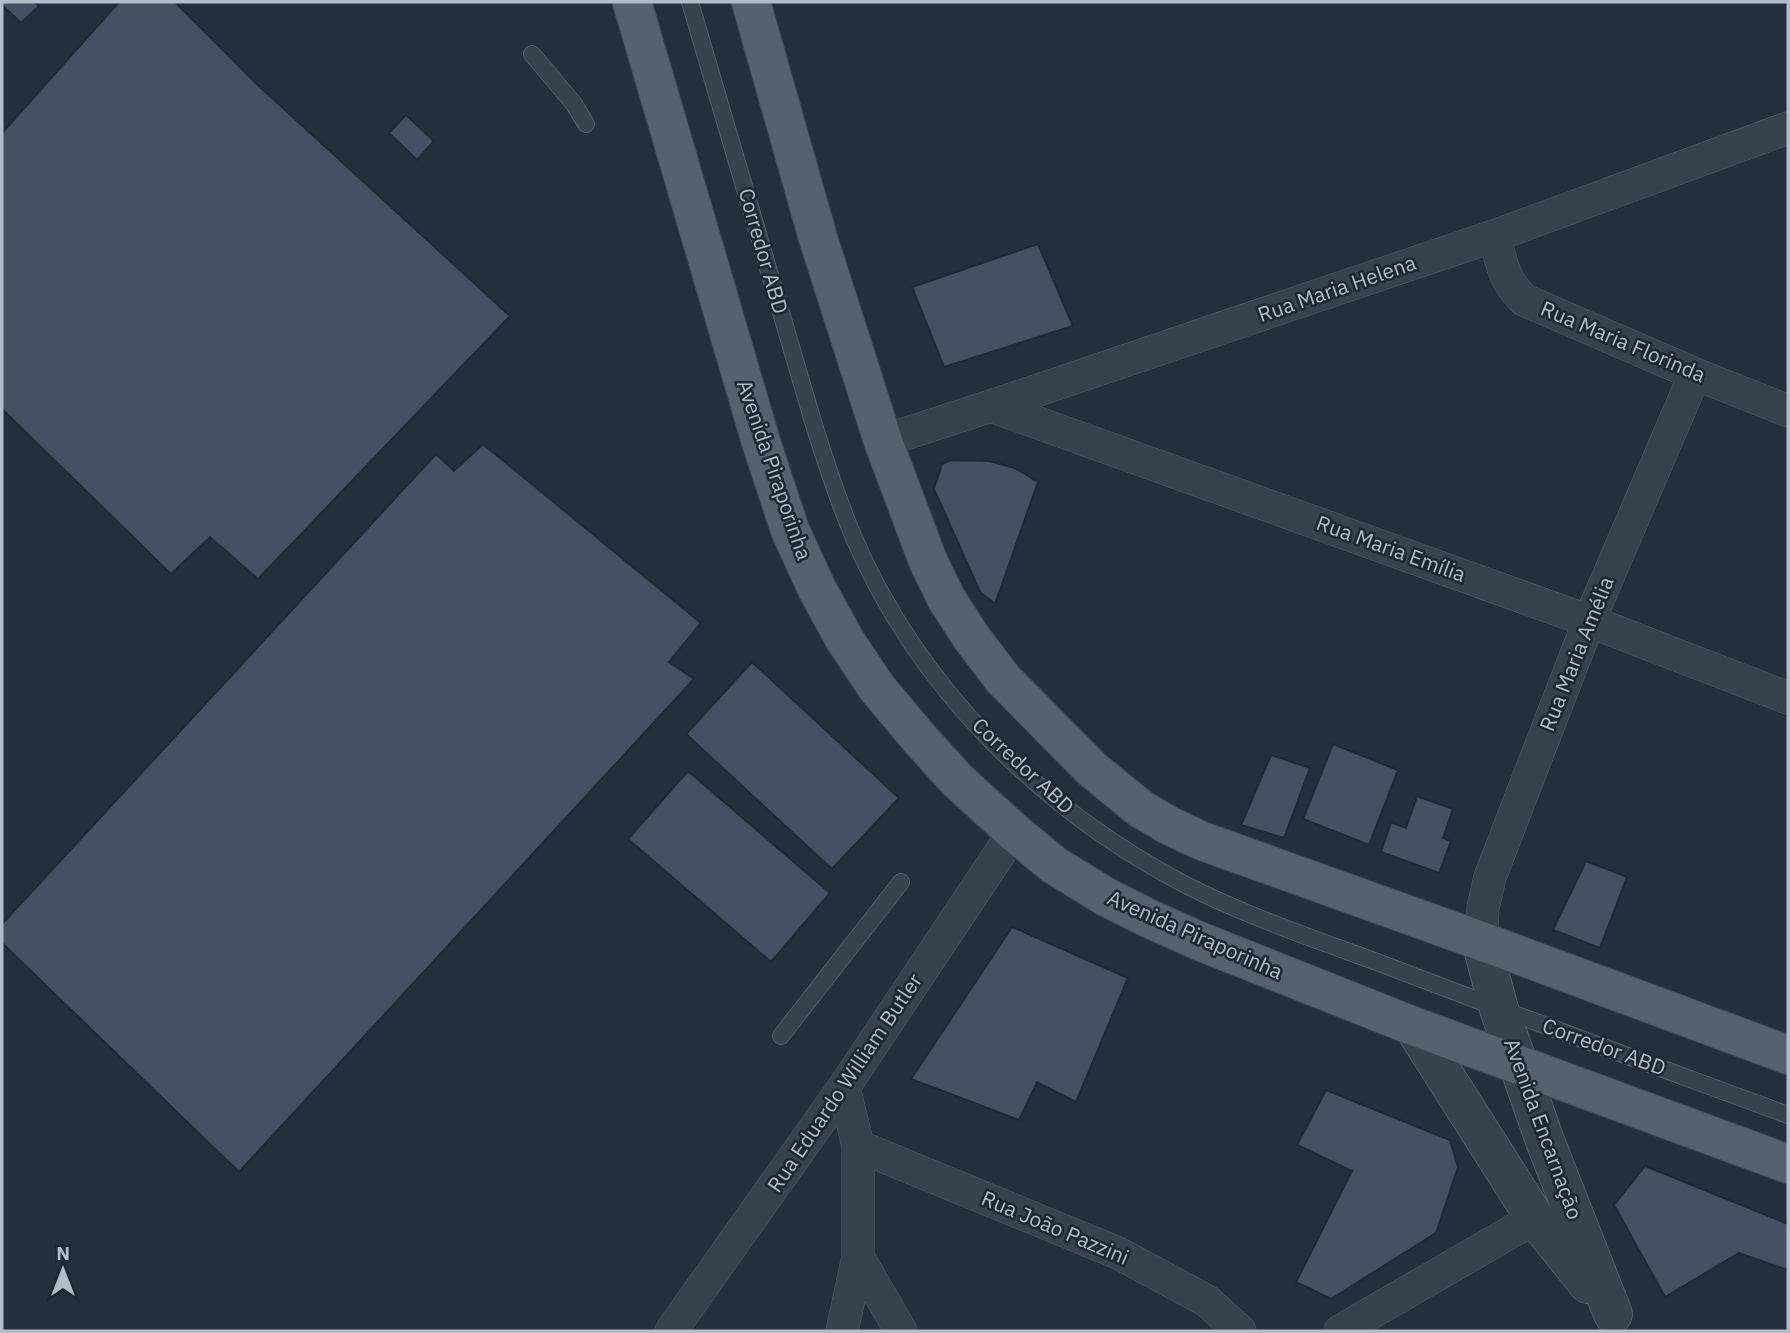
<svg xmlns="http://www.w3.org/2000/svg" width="1790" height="1333" font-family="'IBM Plex Sans',sans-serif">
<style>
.building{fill:#455162;stroke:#1f2835;stroke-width:2}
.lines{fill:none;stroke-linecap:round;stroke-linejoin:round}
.service-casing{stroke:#565f6c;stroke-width:18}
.minor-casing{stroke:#565f6c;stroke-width:33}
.tertiary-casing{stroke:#565f6c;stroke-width:40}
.primary-casing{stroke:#414a57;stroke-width:40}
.service{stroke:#38414e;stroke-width:16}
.minor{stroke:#38414e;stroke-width:32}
.tertiary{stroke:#38414e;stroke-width:38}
.primary{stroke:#56606e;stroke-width:38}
.labels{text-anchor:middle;stroke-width:5;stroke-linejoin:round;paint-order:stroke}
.street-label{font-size:21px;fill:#b4bcc9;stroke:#1d2633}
</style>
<rect width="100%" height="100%" fill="#242f3e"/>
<path class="building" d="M2 2H35L39 6 21 23 2 5Z
M119 2H175L260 87 510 316 258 579 210 537 171 574 2 409V133Z
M406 115 434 141 417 160 389 133Z
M1038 244 1073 326 944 367 912 287Z
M483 444 701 623 669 662 694 679 239 1172 2 943V924L436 454 454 471Z
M951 460 989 461 1015 468 1038 482 995 604 980 592 934 489 942 464Z
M752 662 899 798 832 869 686 734Z
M1333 744 1398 770 1369 845 1303 819Z
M1271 755 1310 768 1284 838 1241 825Z
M688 771 830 893 771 962 628 839Z
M1417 796 1453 809 1443 838 1451 841 1439 873 1381 852 1391 822 1406 828Z
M1586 861 1627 877 1600 948 1553 930Z
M1012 927 1128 978 1076 1102 1037 1082 1019 1120 911 1079Z
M1326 1090 1450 1140 1458 1167 1436 1233 1331 1299 1296 1282 1352 1171 1297 1145Z
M1645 1166 1788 1224V1270L1739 1253 1665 1297 1614 1205Z"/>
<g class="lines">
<defs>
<path id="service" d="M690 2 814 425C826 463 838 501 854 538 918 687 1040 808 1182 883 1249 918 1327 943 1398 970 1528 1020 1658 1067 1788 1115
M532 54 574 104 586 124
M781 1036 901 882"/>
<path id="minor" d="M1494 236C1502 263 1503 280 1524 300L1695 374 1788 411
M991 406 1589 621 1788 698
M883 441 991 406 1494 236 1788 128
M1481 941 1483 908 1490 877 1589 621 1695 374
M858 1146 1118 1253 1207 1301 1240 1331
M858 1257 901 1331
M671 1331 844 1087 1014 832
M842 1331 858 1257V1146L844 1087
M1340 1331 1535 1218"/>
<path id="tertiary" d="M1481 941 1499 1009 1545 1141 1613 1314
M1413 1026 1535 1218 1588 1284"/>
<path id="primary" d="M632 2 761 442 790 530 817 589 845 640 877 688 919 738 957 780 1014 832 1054 865 1106 897 1150 919 1199 941 1413 1026 1788 1164
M751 2 818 238 883 441 928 561 946 598 971 637 1003 679 1093 770 1141 809 1168 825 1202 841 1481 941 1788 1055"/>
</defs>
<use href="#service" class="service-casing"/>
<use href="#minor" class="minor-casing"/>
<use href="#tertiary" class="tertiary-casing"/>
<use href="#primary" class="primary-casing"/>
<use href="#service" class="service"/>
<use href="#minor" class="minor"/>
<use href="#tertiary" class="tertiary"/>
<use href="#primary" class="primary"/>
</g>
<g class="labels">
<g class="street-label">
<text transform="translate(763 251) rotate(74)" y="7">Corredor ABD</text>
<text transform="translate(1337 289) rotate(-19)" y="7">Rua Maria Helena</text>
<text transform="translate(1623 342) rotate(23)" y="7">Rua Maria Florinda</text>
<text transform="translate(774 470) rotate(71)" y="7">Avenida Piraporinha</text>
<text transform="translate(1391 549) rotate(20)" y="7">Rua Maria Emília</text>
<text transform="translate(1577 654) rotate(-68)" y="7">Rua Maria Amélia</text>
<text transform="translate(1023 766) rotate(43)" y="7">Corredor ABD</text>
<text transform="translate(1195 935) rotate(24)" y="7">Avenida Piraporinha</text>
<text transform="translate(1604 1047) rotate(20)" y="7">Corredor ABD</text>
<text transform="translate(845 1083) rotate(-56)" y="7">Rua Eduardo William Butler</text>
<text transform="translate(1543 1129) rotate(70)" y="7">Avenida Encarnação</text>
<text transform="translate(1055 1228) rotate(23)" y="7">Rua João Pazzini</text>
</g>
</g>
<rect width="1790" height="1333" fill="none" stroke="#b4bcc9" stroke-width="7"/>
<g transform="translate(63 1270)" stroke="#1d2633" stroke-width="5" paint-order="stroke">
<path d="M0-5L12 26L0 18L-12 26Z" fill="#b4bcc9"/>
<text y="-10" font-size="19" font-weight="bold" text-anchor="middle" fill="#b4bcc9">N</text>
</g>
</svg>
